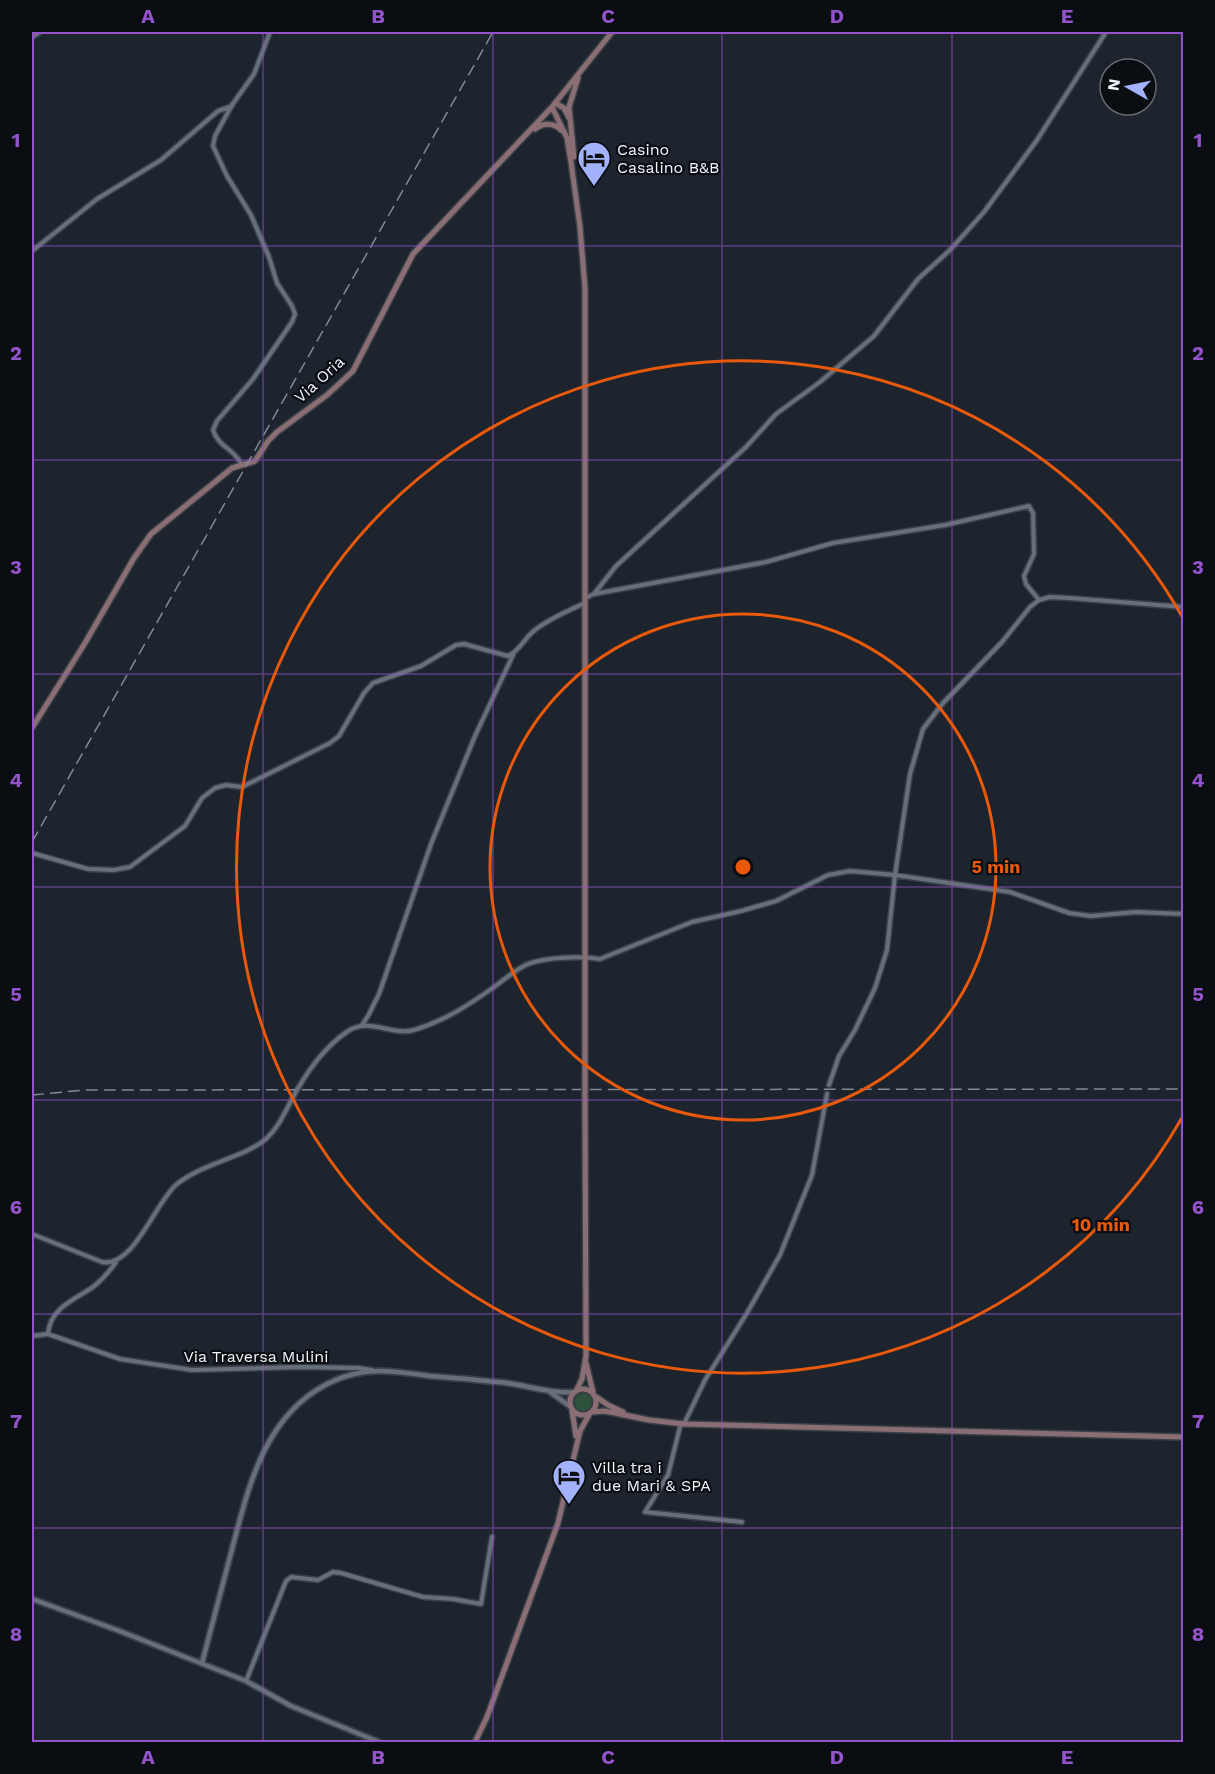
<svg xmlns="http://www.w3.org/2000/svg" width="1215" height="1774" font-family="'Work Sans',sans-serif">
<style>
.green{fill:#2e513c}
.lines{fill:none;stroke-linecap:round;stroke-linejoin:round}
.minor-casing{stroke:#3a4048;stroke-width:7}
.tertiary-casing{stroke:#3a4048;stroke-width:8}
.secondary-casing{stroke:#3a4048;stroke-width:8}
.minor{stroke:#676f7a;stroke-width:4}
.tertiary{stroke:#676f7a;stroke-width:4.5}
.secondary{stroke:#8a6e73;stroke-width:5}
.rail{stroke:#838991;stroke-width:1.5;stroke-dasharray:12 6;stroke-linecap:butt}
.secondary-bridge-casing{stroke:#3a4048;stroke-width:8;stroke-linecap:butt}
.secondary-bridge{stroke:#8a6e73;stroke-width:5}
.grid{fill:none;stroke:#9354cb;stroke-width:1.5;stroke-opacity:0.55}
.ring{fill:none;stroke:#e8590c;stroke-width:3}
.labels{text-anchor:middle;stroke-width:4.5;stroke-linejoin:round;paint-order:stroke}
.poi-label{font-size:16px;fill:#f1f5fc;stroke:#0a0d11;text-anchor:start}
.street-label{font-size:16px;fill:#f1f5fc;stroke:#0a0d11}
.centre{fill:#e8590c;stroke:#0a0d11;stroke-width:3}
.ring-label{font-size:18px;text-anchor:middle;font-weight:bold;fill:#e8590c;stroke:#0a0d11;stroke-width:4.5;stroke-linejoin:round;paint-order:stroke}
.neatline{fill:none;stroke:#9354cb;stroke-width:2}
.grid-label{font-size:20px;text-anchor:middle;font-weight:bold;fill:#9354cb}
</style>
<rect width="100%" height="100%" fill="#1d242d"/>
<path class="green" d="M574 1402a9 9 0 1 1 18 0a9 9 0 1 1-18 0Z"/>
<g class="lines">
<defs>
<path id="minor" d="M32 37 40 32
M32 251 97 199 161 160 218 111 232 106
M241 464C234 448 219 448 213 430L217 421 253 379 292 322 295 314 292 306 277 283 269 257 251 215 227 176 213 146 215 136 232 105 254 74 270 32
M594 594 616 566 746 447 776 414 820 382 874 336 918 279 950 250 984 212 1037 140 1106 32
M585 598 594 594 766 562 833 543 945 525 1029 506 1033 513 1034 554 1024 576 1026 584 1039 600
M32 853 88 869 114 870 130 867 185 826 202 798 215 788 226 785 242 787 330 743 339 736 364 693 373 683 421 666 456 645 464 644 508 656C520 651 525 637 535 630 550 618 568 611 585 603
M362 1025 368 1016 379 994 431 844 475 736 513 655
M829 1085 839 1056 855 1030 875 988 887 950 895 875 910 774 923 729 943 703 1002 642 1030 607 1039 600 1050 597 1069 598 1184 607
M32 1234 102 1262C134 1268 155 1202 177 1184 201 1164 245 1157 266 1139 278 1128 284 1114 291 1101 305 1074 323 1048 348 1031 369 1017 392 1036 414 1030 444 1021 469 1005 494 987 505 979 516 969 528 964 546 957 581 956 600 959L692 922 741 911 776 901 828 875 850 871 895 875 1010 892 1069 913 1091 916 1136 912 1184 914
M48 1334C50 1308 74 1300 93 1287 102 1280 109 1272 116 1262
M32 1336 48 1334 120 1359 192 1370 300 1367 358 1368 372 1370
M681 1423 668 1475 645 1512 742 1522
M684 1424 705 1380 747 1313 780 1255 812 1175 827 1094
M246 1681 286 1581 291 1577 318 1580 333 1572 341 1573 423 1597 453 1599 481 1604 492 1537"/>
<path id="tertiary" d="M550 1392 571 1407
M32 1599 117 1630 246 1681 291 1706 379 1742
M202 1663C212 1626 221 1590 231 1553 248 1489 263 1417 327 1384 342 1376 362 1371 380 1371 396 1371 413 1374 430 1376 455 1378 482 1380 507 1383 529 1386 552 1394 575 1392"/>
<path id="secondary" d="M555 103 564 108 569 118
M552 107 567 138 571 162 580 227 585 288V1075
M535 129C543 123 553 122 561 130
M574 157 569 107 578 78
M32 728 85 643 134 558 151 534 232 468 255 461 268 441 277 432 327 395 353 371 413 254 552 107 612 32
M586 1363 593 1392
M570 1402a13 13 0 1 1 26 0a13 13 0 1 1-26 0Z
M576 1391 582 1379 586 1356 585 1103
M595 1396 608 1405 623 1412
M572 1410 576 1436
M591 1412 605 1411 649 1420 684 1424 1184 1437
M475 1742 487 1717 558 1523 580 1431 590 1413"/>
</defs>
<use href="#minor" class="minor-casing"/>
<use href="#tertiary" class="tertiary-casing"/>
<use href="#secondary" class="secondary-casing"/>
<use href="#minor" class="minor"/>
<use href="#tertiary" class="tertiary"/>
<use href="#secondary" class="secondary"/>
<path class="rail" d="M32 842 493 32
M32 1095 85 1090 1184 1089"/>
<defs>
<path id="secondary-bridge" d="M585 1103V1075"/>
</defs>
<use href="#secondary-bridge" class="secondary-bridge-casing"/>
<use href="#secondary-bridge" class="secondary-bridge"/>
</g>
<path class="grid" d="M263 32V1742M493 32V1742M722 32V1742M952 32V1742M32 246H1184M32 460H1184M32 674H1184M32 887H1184M32 1100H1184M32 1314H1184M32 1528H1184"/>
<g class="ring">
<circle cx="743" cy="867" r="253"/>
<path d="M1183 1116A506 506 0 1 1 1183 618"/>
</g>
<defs>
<symbol id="hotel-pin" viewBox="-11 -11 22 30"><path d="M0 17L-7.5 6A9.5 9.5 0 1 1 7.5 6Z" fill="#a2b2fd" stroke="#0a0d11"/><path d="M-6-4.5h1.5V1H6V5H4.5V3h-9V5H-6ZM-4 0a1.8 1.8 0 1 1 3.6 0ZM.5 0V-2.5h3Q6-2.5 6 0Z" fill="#111"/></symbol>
</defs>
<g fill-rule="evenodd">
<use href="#hotel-pin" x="575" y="139" width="38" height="52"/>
<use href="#hotel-pin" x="550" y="1457" width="38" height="52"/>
</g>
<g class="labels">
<g class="poi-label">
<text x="617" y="155">Casino<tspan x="617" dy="18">Casalino B&amp;B</tspan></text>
<text x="592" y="1473">Villa tra i<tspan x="592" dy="18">due Mari &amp; SPA</tspan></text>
</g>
<g class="street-label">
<text transform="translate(319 379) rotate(-42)" y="6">Via Oria</text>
<text x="256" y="1362">Via Traversa Mulini</text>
</g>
</g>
<circle cx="743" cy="867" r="9" class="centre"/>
<g class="ring-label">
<text x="996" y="873">5 min</text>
<text x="1101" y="1231">10 min</text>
</g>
<rect width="1215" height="1774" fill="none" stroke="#0a0d11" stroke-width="66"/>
<g transform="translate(1128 87) rotate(279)"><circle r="28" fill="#0a0d11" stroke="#666a6f" stroke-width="1.5"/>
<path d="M0-4.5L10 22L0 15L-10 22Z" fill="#a2b2fd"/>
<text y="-9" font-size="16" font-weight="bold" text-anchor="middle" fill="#f1f5fc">N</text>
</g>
<rect x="33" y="33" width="1149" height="1708" class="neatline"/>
<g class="grid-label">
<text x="148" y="23">A</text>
<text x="378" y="23">B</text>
<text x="608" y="23">C</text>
<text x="837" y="23">D</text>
<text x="1067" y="23">E</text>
<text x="16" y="147">1</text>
<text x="1198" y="147">1</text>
<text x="16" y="360">2</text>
<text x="1198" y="360">2</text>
<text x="16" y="574">3</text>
<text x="1198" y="574">3</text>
<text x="16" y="787">4</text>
<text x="1198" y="787">4</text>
<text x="16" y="1001">5</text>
<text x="1198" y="1001">5</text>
<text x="16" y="1214">6</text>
<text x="1198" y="1214">6</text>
<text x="16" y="1428">7</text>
<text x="1198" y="1428">7</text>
<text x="16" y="1641">8</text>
<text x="1198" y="1641">8</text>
<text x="148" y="1764">A</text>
<text x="378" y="1764">B</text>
<text x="608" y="1764">C</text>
<text x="837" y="1764">D</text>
<text x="1067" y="1764">E</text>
</g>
</svg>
